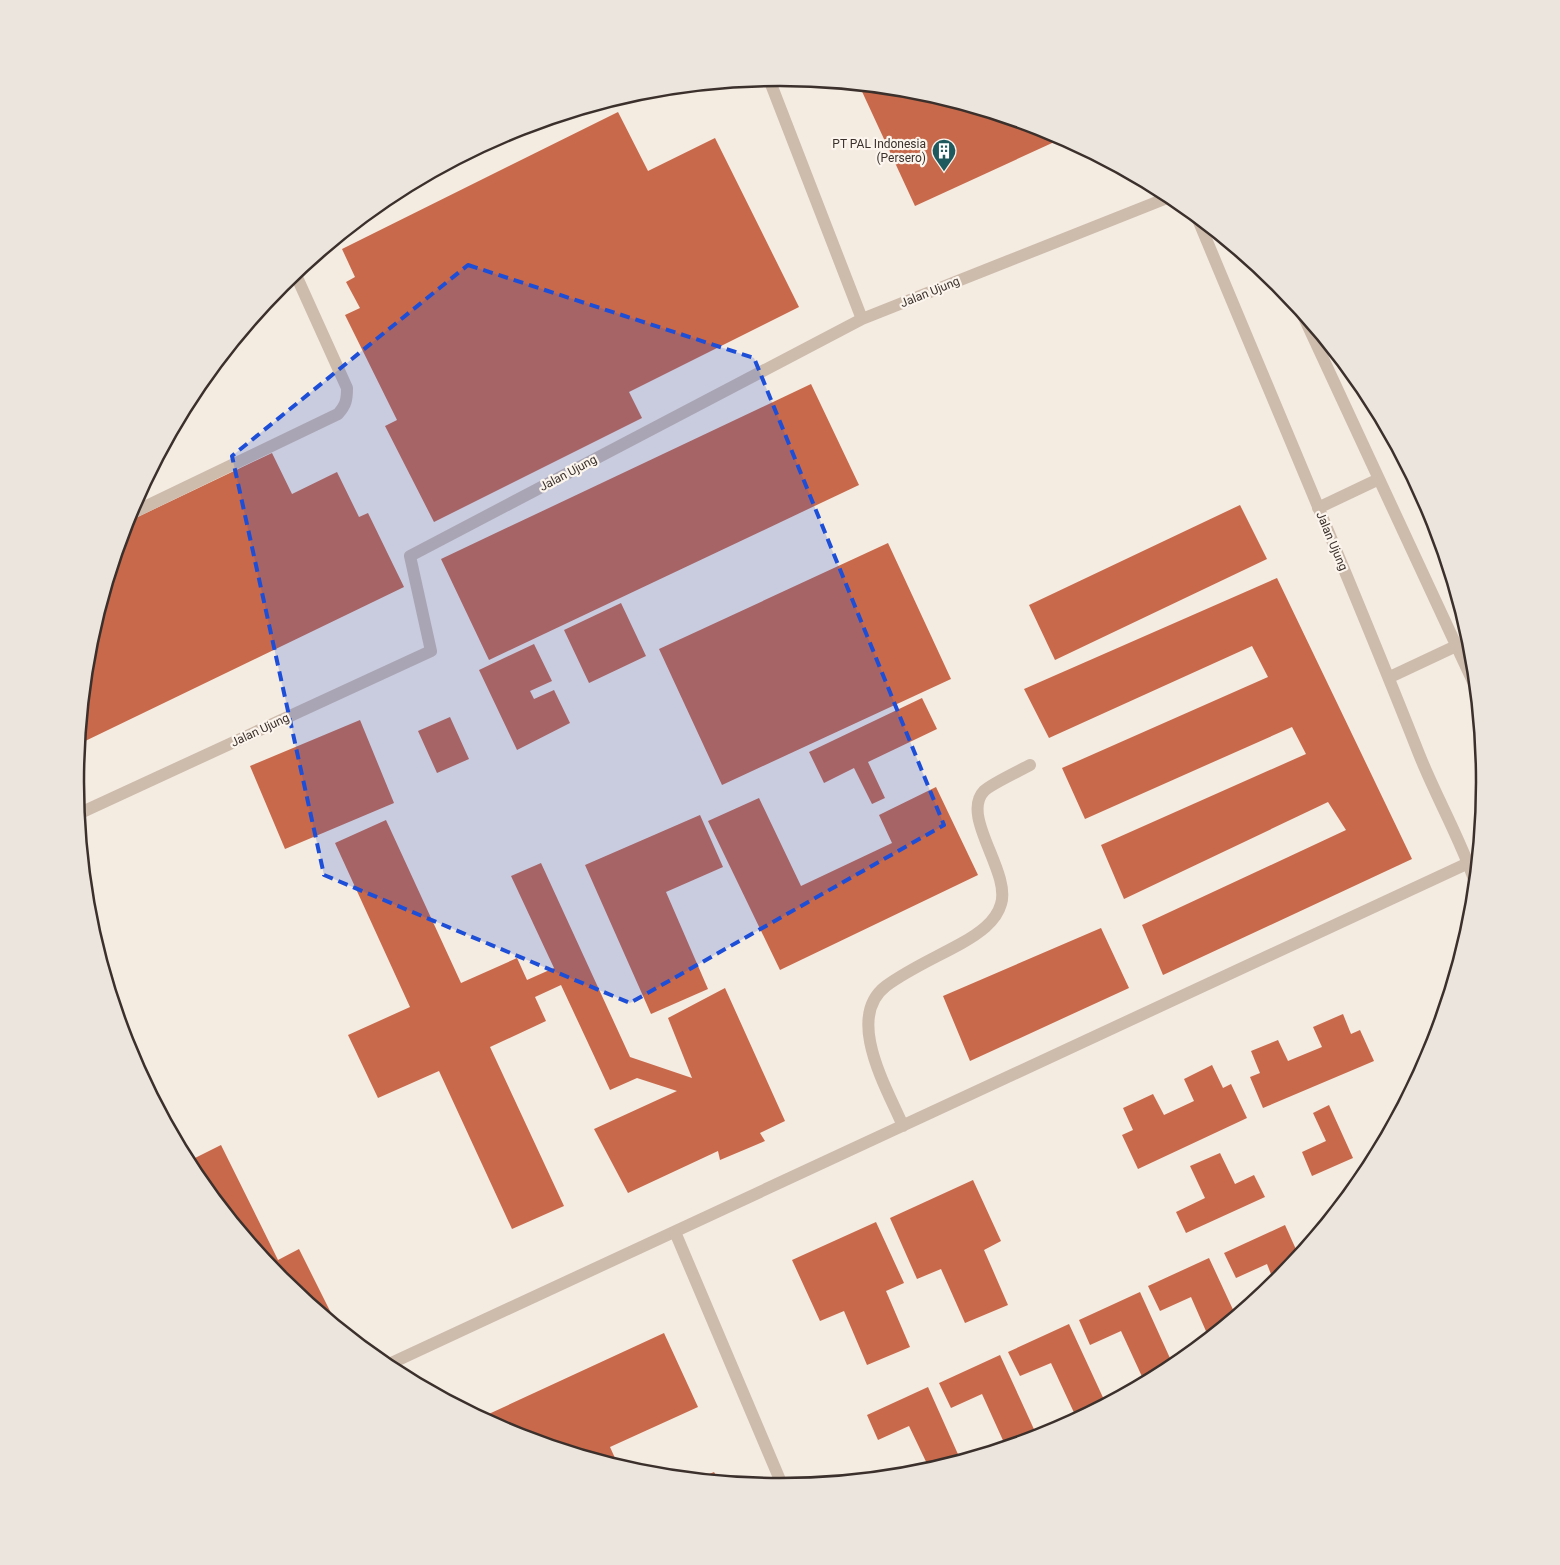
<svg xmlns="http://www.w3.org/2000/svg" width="1560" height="1565" font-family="Roboto,sans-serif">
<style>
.building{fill:#c8694b}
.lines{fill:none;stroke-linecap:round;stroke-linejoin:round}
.lane{stroke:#cdbbac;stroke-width:12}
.street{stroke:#cdbbac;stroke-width:12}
.marked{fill:#1d4ed8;fill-opacity:0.2;stroke:#1d4ed8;stroke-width:4;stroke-dasharray:10 6;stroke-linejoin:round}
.labels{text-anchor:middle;stroke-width:4.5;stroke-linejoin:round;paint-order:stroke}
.poi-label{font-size:12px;fill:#3b302b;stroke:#fbf5ee;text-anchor:end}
.street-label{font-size:12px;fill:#3b302b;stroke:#fbf5ee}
.rim{fill:none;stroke:#3b302b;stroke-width:2.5}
</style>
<rect width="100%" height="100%" fill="#f4ebe1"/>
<path class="building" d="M859 85 918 91 1050 131 1063 138 915 206Z
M618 112 648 171 715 138 799 307 629 392 642 418 434 522 385 426 397 420 345 315 360 308 346 282 355 277 342 249Z
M811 384 859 485 489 660 441 559Z
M272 453 292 494 337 472 359 517 368 513 404 587 79 744 89 645 125 523Z
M1240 505 1267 559 1055 660 1029 605Z
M888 543 951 679 722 785 659 649Z
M1277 578 1412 859 1163 975 1142 925 1346 830 1328 802 1124 899 1101 845 1306 754 1292 727 1085 819 1062 768 1268 677 1252 646 1049 738 1024 689Z
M621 603 646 656 589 683 564 630Z
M534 644 552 681 530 691 534 699 554 690 570 723 517 750 479 670Z
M922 698 937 729 868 762 885 798 872 804 854 768 824 783 809 752Z
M450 717 469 759 437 773 418 731Z
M360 720 394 803 285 849 250 766Z
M936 787 978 875 780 970 708 821 759 798 801 886 892 843 879 815Z
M700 815 723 867 666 892 708 989 651 1014 585 865Z
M386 820 461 983 517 958 527 980 554 968 511 876 541 863 630 1057 692 1078 668 1018 725 988 785 1121 760 1133 765 1141 720 1160 718 1151 628 1193 594 1129 677 1091 637 1078 610 1090 561 985 535 997 546 1021 490 1047 564 1206 512 1229 439 1071 378 1098 348 1035 410 1007 335 843Z
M1101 928 1129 988 970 1061 943 996Z
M1343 1014 1351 1034 1360 1030 1374 1061 1263 1108 1250 1077 1260 1073 1251 1051 1278 1040 1288 1061 1322 1047 1313 1027Z
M1212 1065 1223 1088 1231 1084 1247 1118 1138 1169 1122 1135 1133 1130 1123 1108 1153 1094 1164 1115 1194 1101 1184 1079Z
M1329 1105 1353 1158 1312 1176 1302 1152 1326 1141 1313 1113Z
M221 1145 278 1260 299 1249 332 1315 326 1318 281 1281 194 1174 187 1162Z
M1220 1153 1235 1184 1254 1175 1265 1197 1186 1233 1176 1212 1205 1198 1190 1166Z
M973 1180 1001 1241 984 1250 1008 1305 965 1323 941 1269 917 1279 890 1218Z
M876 1222 904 1283 886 1291 910 1347 867 1365 844 1311 820 1321 792 1260Z
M1285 1225 1299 1256 1278 1281 1275 1284 1267 1264 1236 1278 1224 1253Z
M1209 1258 1236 1316 1209 1338 1191 1297 1160 1311 1148 1286Z
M1140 1292 1174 1367 1145 1383 1121 1331 1090 1345 1079 1320Z
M1069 1324 1106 1404 1077 1419 1051 1363 1020 1376 1008 1352Z
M664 1333 698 1407 610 1447 619 1467 593 1459 591 1456 588 1458 510 1434 480 1418Z
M1000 1355 1038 1438 1006 1447 982 1394 951 1408 939 1383Z
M928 1387 961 1461 930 1470 909 1426 878 1440 867 1415Z
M714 1472 719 1481 698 1479Z
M675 1473 678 1477 667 1476Z"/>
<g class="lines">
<path class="lane" d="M769 79 862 319
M1197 217C1271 396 1348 574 1419 754 1436 797 1460 838 1475 882
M1301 311 1476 688
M1318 508 1379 479
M128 515 338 414C346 405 347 400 347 388L295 273
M1390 677 1456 646
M78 814 431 651 410 556 862 319 1172 196
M903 1126C888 1090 844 1018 886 986 909 969 937 957 962 943 978 934 996 922 1001 904 1011 872 960 816 984 791 991 784 1019 771 1030 765
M385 1366 1477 859"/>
<path class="street" d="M675 1232 783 1487"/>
</g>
<path class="marked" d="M468 265 754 358 944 825 630 1003 324 875 232 456Z"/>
<defs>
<symbol id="building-pin" viewBox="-11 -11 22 30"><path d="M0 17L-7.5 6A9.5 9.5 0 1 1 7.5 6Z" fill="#1f5a5e" stroke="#fbf5ee"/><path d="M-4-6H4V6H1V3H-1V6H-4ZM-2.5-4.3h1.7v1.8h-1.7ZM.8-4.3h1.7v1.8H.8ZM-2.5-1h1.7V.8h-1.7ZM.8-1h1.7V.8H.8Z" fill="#fff"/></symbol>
</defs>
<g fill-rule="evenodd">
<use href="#building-pin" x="930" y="137" width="28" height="38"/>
</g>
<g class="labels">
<g class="poi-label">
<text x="926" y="148">PT PAL Indonesia<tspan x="926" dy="14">(Persero)</tspan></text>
</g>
<g class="street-label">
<text transform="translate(930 292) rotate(-22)" y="4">Jalan Ujung</text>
<text transform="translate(568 473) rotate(-28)" y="4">Jalan Ujung</text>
<text transform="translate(1332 541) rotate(67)" y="4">Jalan Ujung</text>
<text transform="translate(260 730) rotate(-25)" y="4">Jalan Ujung</text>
</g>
</g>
<path d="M0 0H1560V1565H0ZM84 782a696 696 0 1 1 1392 0a696 696 0 1 1-1392 0Z" fill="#ece5de" fill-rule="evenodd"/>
<path class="rim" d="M84 782a696 696 0 1 1 1392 0a696 696 0 1 1-1392 0Z"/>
</svg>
